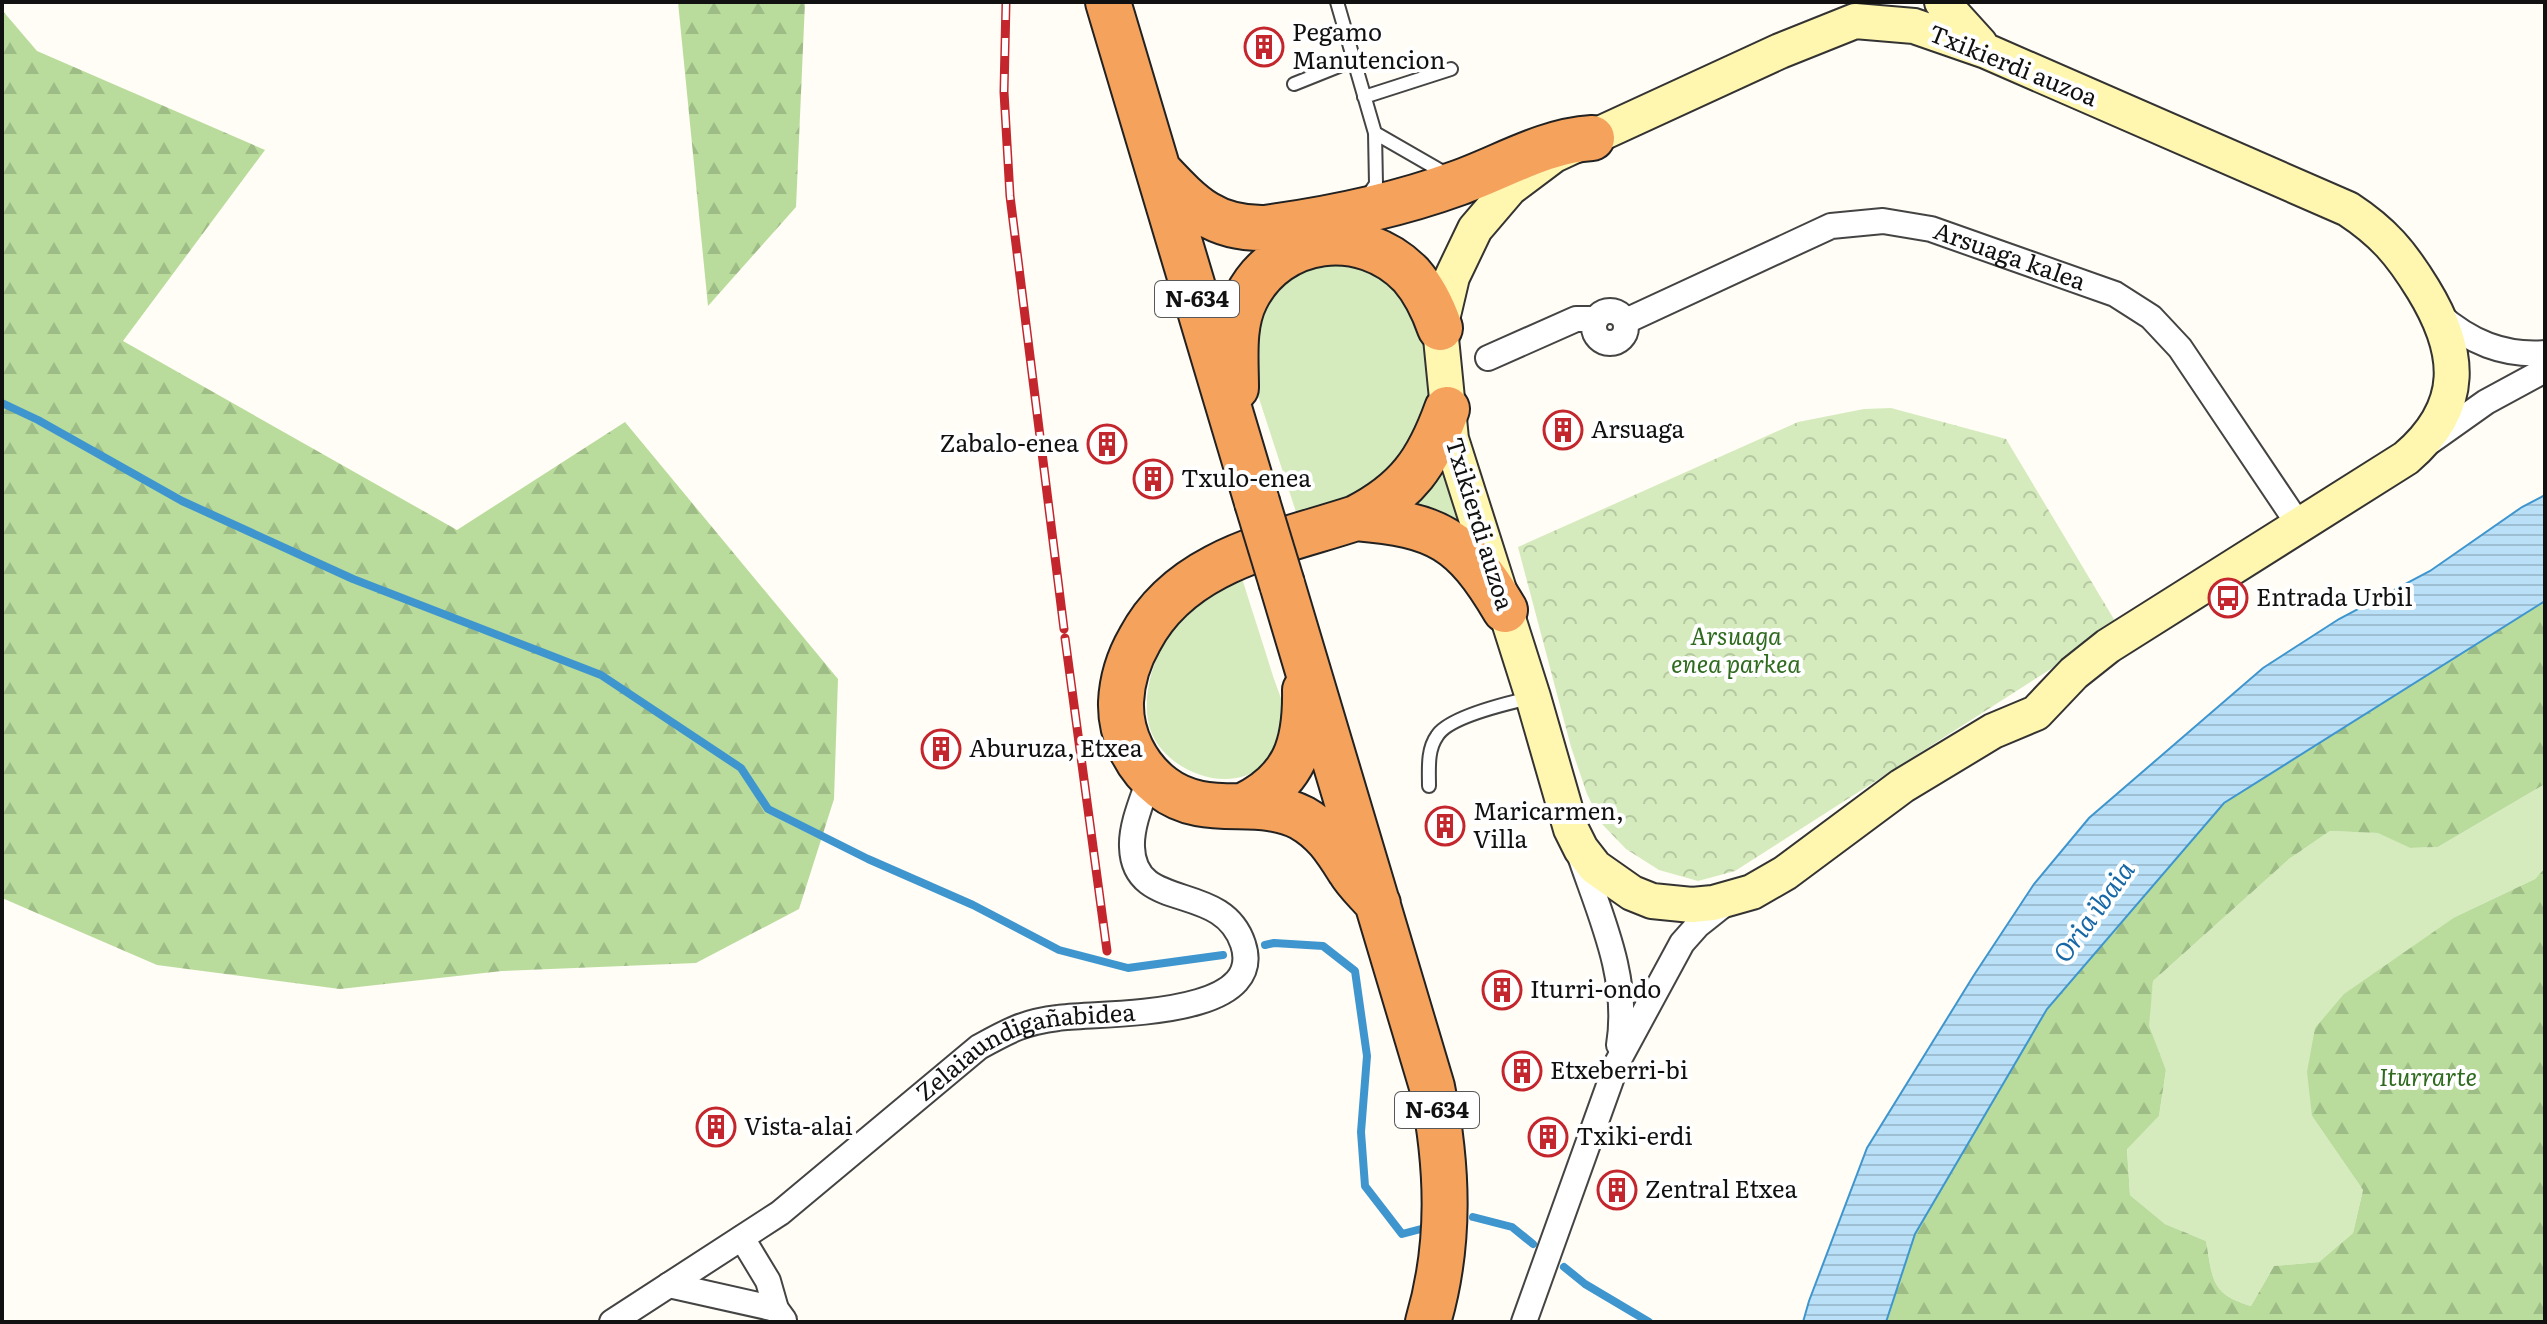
<svg xmlns="http://www.w3.org/2000/svg" width="2547" height="1324" font-family="Literata,serif">
<style>
.grass{fill:#d5ebbd}
.forest{fill:url(#forest-firs)}
.park{fill:url(#park-crowns)}
.water{fill:url(#water-rules);stroke:#3f96cf;stroke-width:2}
.lines{fill:none;stroke-linecap:round;stroke-linejoin:round}
.stream{stroke:#3f96cf;stroke-width:8}
.lane-casing{stroke:#444;stroke-width:16}
.street-casing{stroke:#444;stroke-width:28}
.secondary-casing{stroke:#333;stroke-width:38}
.highway-casing{stroke:#222;stroke-width:48}
.lane{stroke:#fff;stroke-width:12}
.street{stroke:#fff;stroke-width:24}
.secondary{stroke:#fff6b0;stroke-width:34}
.highway{stroke:#f5a25d;stroke-width:44}
.rail-casing{stroke:#c4262e;stroke-width:9}
.rail{stroke:#fff;stroke-width:6;stroke-dasharray:18;stroke-linecap:butt}
.highway-bridge-casing{stroke:#222;stroke-width:48;stroke-linecap:butt}
.highway-bridge{stroke:#f5a25d;stroke-width:44}
.labels{text-anchor:middle;stroke-width:8;stroke-linejoin:round;paint-order:stroke}
.shield{fill:#fff;stroke:#585858;stroke-width:2}
.shield-label{font-size:22px;font-weight:bold;fill:#111}
.poi-label{font-size:24px;fill:#111;stroke:#fff;text-anchor:start}
.street-label{font-size:24px;fill:#111;stroke:#fff}
.park-label{font-size:24px;font-style:italic;fill:#2f6b1f;stroke:#fff}
.water-label{font-size:26px;font-style:italic;fill:#1768a6;stroke:#fff}
</style>
<defs>
<pattern id="forest-firs" width="22" height="20" patternUnits="userSpaceOnUse" patternTransform="scale(2)"><rect width="22" height="20" fill="#b9dc9c"/><path d="M5 1l3.5 6h-7zM16 11l3.5 6h-7z" fill="#9ebc85"/></pattern>
<pattern id="park-crowns" width="20" height="18" patternUnits="userSpaceOnUse" patternTransform="scale(2)"><rect width="20" height="18" fill="#d5ebbd"/><path d="M2 6a3 3 0 1 1 6 0M12 15a3 3 0 1 1 6 0" fill="none" stroke="#b6c8a1"/></pattern>
<pattern id="water-rules" width="6" height="5" patternUnits="userSpaceOnUse" patternTransform="scale(2)"><rect width="6" height="5" fill="#b9e0f7"/><path d="M0 2.5h6" fill="none" stroke="#9ebfd3"/></pattern>
</defs>
<rect width="100%" height="100%" fill="#fffdf5"/>
<path class="grass" d="M1316 260 1381 269 1423 320 1431 366 1427 411 1405 461 1370 490 1296 512 1254 383 1253 332 1283 275Z
M1442 455 1469 542 1415 513 1409 497Z
M1241 575C1251 608 1262 640 1272 673 1276 686 1283 701 1285 714 1287 729 1277 747 1268 759 1239 798 1170 775 1152 734 1133 689 1169 615 1208 590 1218 584 1230 580 1241 575Z
M2545 784V868L2535 879 2455 917 2312 1116 2363 1190 2353 1233 2319 1262 2274 1266 2251 1306C2210 1294 2213 1279 2206 1241L2165 1224 2130 1195 2127 1148 2159 1116 2166 1070 2148 1026 2153 981 2289 859 2330 831 2379 833 2410 848 2438 847Z"/>
<path class="forest" d="M678 2H805L796 207 708 306Z
M2 10 37 51 265 150 123 341 457 530 625 422 838 679 834 799 799 909 696 963 502 971 340 989 157 965 2 898Z
M2545 601V784L2438 847 2410 848 2378 833 2330 831 2289 859 2153 981 2149 1026 2166 1070 2159 1116 2127 1149 2130 1195 2165 1224 2206 1241C2213 1279 2210 1294 2251 1306L2274 1266 2319 1262 2353 1233 2363 1190 2312 1116 2307 1072 2315 1028 2344 994 2455 917 2535 879 2545 868V1322H1886L1915 1234 2047 1009 2224 803Z"/>
<path class="park" d="M1891 408 2006 439 2118 626 1735 871 1698 881 1659 870 1626 849 1602 824 1587 794 1571 747 1518 547 1798 422 1864 409Z"/>
<path class="water" d="M2545 495V601L2224 803 2047 1009 1915 1234 1886 1322H1803L1809 1301 1867 1148 1974 975 2034 884 2089 818 2263 668 2339 619 2430 571 2522 507Z"/>
<g class="lines">
<path class="stream" d="M2 403 38 420 182 501 353 579 601 675 741 768 768 809 868 859 973 905 1059 950 1128 968 1223 955
M1265 945 1274 943 1323 946 1355 971 1367 1056 1361 1132 1365 1186 1402 1234 1421 1229
M1473 1217 1512 1227 1533 1244
M1564 1267 1585 1284 1649 1322"/>
<defs>
<path id="lane" d="M1337 2 1375 133 1376 184 1366 198
M1294 84 1354 60
M1364 97 1451 69
M1375 133 1448 175
M1429 786C1429 769 1427 750 1437 736 1448 717 1508 703 1530 698"/>
<g id="street">
<circle cx="1610" cy="327" r="16"/>
<path d="M2438 314C2470 342 2503 356 2545 353"/>
<path id="s1" d="M1626 321 1831 226 1883 221 1931 229 2115 294 2151 317 2180 348 2299 525"/>
<path d="M1488 358 1576 319H1596"/>
<path d="M2431 441 2486 402 2545 370"/>
<path d="M1579 853C1600 915 1630 978 1619 1045"/>
<path d="M742 1238 768 1281 776 1309 784 1320"/>
<path d="M669 1285 776 1309"/>
<path id="s2" d="M612 1322 780 1213 979 1047C1008 1031 1024 1022 1058 1018 1100 1012 1268 1020 1243 944 1222 880 1134 914 1132 847 1131 825 1143 798 1150 777"/>
<path d="M1524 1322 1617 1063 1682 943 1698 925 1727 902"/>
</g>
<path id="secondary" d="M1942 2 1980 44
M1855 21 1914 26 1986 51 2348 209C2383 232 2401 253 2423 289 2461 351 2467 406 2406 458L2108 646 2074 673 2036 713 1993 731 1902 786 1785 873 1752 892 1713 903 1692 905 1652 901 1632 893 1595 867 1581 849 1571 829 1533 697 1451 439 1440 328 1452 277 1475 229 1510 188 1554 155 1780 51Z"/>
<path id="highway" d="M1108 2 1257 502
M1160 172C1193 207 1214 229 1265 228 1331 219 1395 206 1458 183 1503 167 1544 141 1592 138
M1236 388C1236 359 1232 325 1246 298 1278 234 1362 224 1411 275 1425 291 1433 308 1440 328
M1356 518C1438 525 1463 539 1505 610
M1282 584 1432 1087C1448 1166 1451 1244 1428 1322
M1243 806C1295 781 1306 744 1305 690
M1378 904C1369 893 1357 883 1350 871 1336 849 1325 831 1302 818 1256 794 1206 821 1162 787 1136 767 1120 735 1121 702 1122 680 1129 658 1140 639 1182 559 1277 544 1356 518 1407 492 1428 462 1447 409"/>
</defs>
<use href="#lane" class="lane-casing"/>
<use href="#street" class="street-casing"/>
<use href="#secondary" class="secondary-casing"/>
<use href="#highway" class="highway-casing"/>
<use href="#lane" class="lane"/>
<use href="#street" class="street"/>
<use href="#secondary" class="secondary"/>
<use href="#highway" class="highway"/>
<defs>
<path id="rail" d="M1006 2 1004 92 1010 196 1064 629
M1065 638 1107 951"/>
</defs>
<use href="#rail" class="rail-casing"/>
<use href="#rail" class="rail"/>
<defs>
<path id="highway-bridge" d="M1257 502 1282 584"/>
</defs>
<use href="#highway-bridge" class="highway-bridge-casing"/>
<use href="#highway-bridge" class="highway-bridge"/>
</g>
<defs>
<symbol id="building-ring" viewBox="-11 -11 22 22"><circle r="9.5" fill="#fff" stroke="#c4262e" stroke-width="1.5"/><path d="M-4-6H4V6H1V3H-1V6H-4ZM-2.5-4.3h1.7v1.8h-1.7ZM.8-4.3h1.7v1.8H.8ZM-2.5-1h1.7V.8h-1.7ZM.8-1h1.7V.8H.8Z" fill="#c4262e"/></symbol>
<symbol id="bus-ring" viewBox="-11 -11 22 22"><circle r="9.5" fill="#fff" stroke="#c4262e" stroke-width="1.5"/><path d="M-5-6H5V4H4V6H2V4H-2V6H-4V4H-5ZM-3.5-4V0h7V-4ZM-3.5 1.2v1.5H-2V1.2ZM2 1.2v1.5H3.5V1.2Z" fill="#c4262e"/></symbol>
</defs>
<g fill-rule="evenodd">
<use href="#building-ring" x="1242" y="25" width="44" height="44"/>
<use href="#building-ring" x="1541" y="408" width="44" height="44"/>
<use href="#building-ring" x="1085" y="422" width="44" height="44"/>
<use href="#building-ring" x="1131" y="457" width="44" height="44"/>
<use href="#bus-ring" x="2206" y="576" width="44" height="44"/>
<use href="#building-ring" x="919" y="727" width="44" height="44"/>
<use href="#building-ring" x="1423" y="804" width="44" height="44"/>
<use href="#building-ring" x="1480" y="968" width="44" height="44"/>
<use href="#building-ring" x="1500" y="1049" width="44" height="44"/>
<use href="#building-ring" x="694" y="1105" width="44" height="44"/>
<use href="#building-ring" x="1526" y="1115" width="44" height="44"/>
<use href="#building-ring" x="1595" y="1168" width="44" height="44"/>
</g>
<g class="labels">
<g class="shield">
<rect x="1155" y="281" width="84" height="36" rx="6"/>
<rect x="1395" y="1092" width="84" height="36" rx="6"/>
</g>
<g class="shield-label">
<text x="1197" y="307">N-634</text>
<text x="1437" y="1118">N-634</text>
</g>
<g class="poi-label">
<text x="1292" y="41">Pegamo<tspan x="1292" dy="28">Manutencion</tspan></text>
<text x="1591" y="438">Arsuaga</text>
<text x="1079" y="452" text-anchor="end">Zabalo-enea</text>
<text x="1181" y="487">Txulo-enea</text>
<text x="2256" y="606">Entrada Urbil</text>
<text x="969" y="757">Aburuza, Etxea</text>
<text x="1473" y="820">Maricarmen,<tspan x="1473" dy="28">Villa</tspan></text>
<text x="1530" y="998">Iturri-ondo</text>
<text x="1550" y="1079">Etxeberri-bi</text>
<text x="744" y="1135">Vista-alai</text>
<text x="1576" y="1145">Txiki-erdi</text>
<text x="1645" y="1198">Zentral Etxea</text>
</g>
<g class="street-label">
<text transform="translate(2013 66) rotate(22)" y="8">Txikierdi auzoa</text>
<text dy="8" stroke="none"><textPath href="#s1" startOffset="410">Arsuaga kalea</textPath></text>
<text transform="translate(1479 524) rotate(73)" y="8">Txikierdi auzoa</text>
<text dy="8" stroke="none"><textPath href="#s2" startOffset="502">Zelaiaundigañabidea</textPath></text>
</g>
<g class="park-label">
<text x="1736" y="645">Arsuaga<tspan x="1736" dy="28">enea parkea</tspan></text>
<text x="2428" y="1086">Iturrarte</text>
</g>
<g class="water-label">
<text transform="translate(2094 912) rotate(-54)" y="9">Oria ibaia</text>
</g>
</g>
<rect width="2547" height="1324" fill="none" stroke="#111111" stroke-width="8"/>
</svg>
